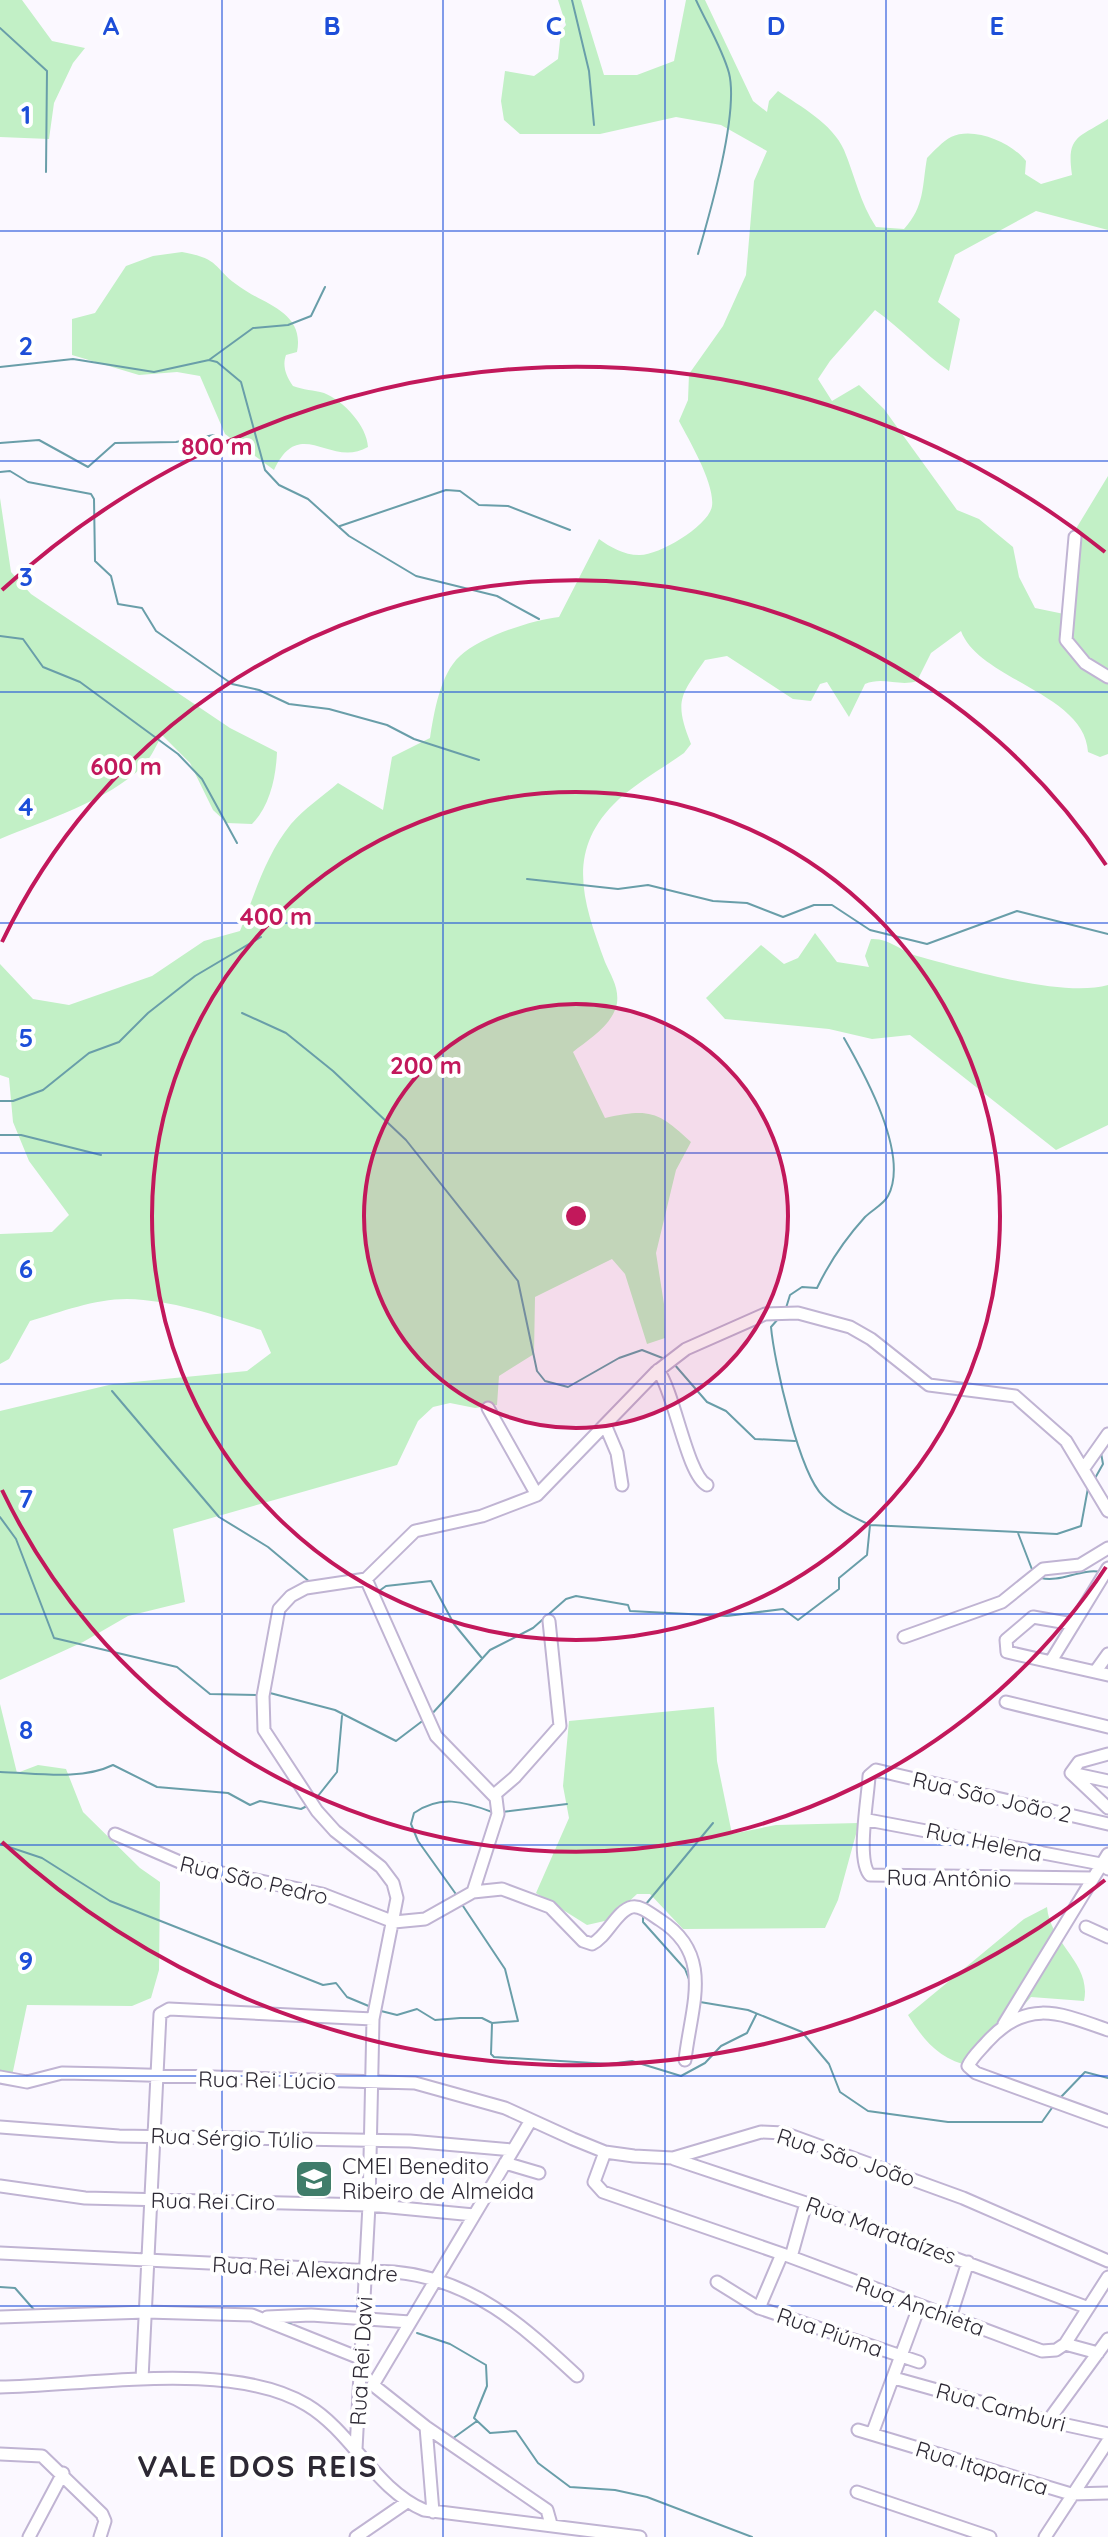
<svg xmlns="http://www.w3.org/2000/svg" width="1108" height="2537" font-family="Quicksand,sans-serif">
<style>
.green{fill:#c2f0c6}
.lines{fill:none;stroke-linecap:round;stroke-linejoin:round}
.stream{stroke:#699ea9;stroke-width:2}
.minor-casing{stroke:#c0b4d3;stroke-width:15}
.minor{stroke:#fff;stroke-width:11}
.grid{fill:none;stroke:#1d4ed8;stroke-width:2;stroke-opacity:0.55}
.ring{fill:none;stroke:#c2185b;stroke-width:4}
.labels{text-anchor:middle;stroke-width:8;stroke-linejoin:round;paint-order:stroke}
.street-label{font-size:22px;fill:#2d2934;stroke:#fff}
.poi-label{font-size:22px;fill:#2d2934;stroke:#fff;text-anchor:start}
.district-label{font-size:30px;font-weight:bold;letter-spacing:2px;fill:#2d2934;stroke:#fff}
.grid-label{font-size:26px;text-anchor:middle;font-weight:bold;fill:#1d4ed8;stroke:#fff;stroke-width:8;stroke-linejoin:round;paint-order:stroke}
.centre{fill:#c2185b;stroke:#fff;stroke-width:4}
.ring-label{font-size:24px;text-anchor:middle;font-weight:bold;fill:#c2185b;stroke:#fff;stroke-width:8;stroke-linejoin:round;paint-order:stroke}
</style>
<rect width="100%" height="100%" fill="#fbf8ff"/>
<path class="green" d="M0 0H22L52 41 85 48 73 63 54 103 49 139 0 137Z
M558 0H581L604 75H637L674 61 686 0H705L753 101 767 112 769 101 778 91C801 107 832 123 844 150 855 176 860 203 876 227L904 229C925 206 922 186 927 158 934 151 943 141 951 137 974 126 1012 143 1026 161L1025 174 1041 184 1072 175C1066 135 1079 138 1108 119V230L1036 211 955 255 938 302 960 319 949 371C922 352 902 329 875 310L830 361 818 379 832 401 859 385 884 409 957 510 979 519 1013 547 1019 577 1035 608 1064 614 1074 532 1108 476V754L1100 757 1088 752C1085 693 979 680 961 631L931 653 917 681C899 687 883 676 865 684L849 717 827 682 820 684 811 701 793 699 727 656 705 660C680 696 674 701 691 744L684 753C663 768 638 782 619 799 564 850 583 902 605 962 611 976 619 987 617 1003 613 1025 589 1039 573 1052L605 1118C651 1108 658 1112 691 1142L676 1170 656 1253 664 1304 665 1338 647 1344 625 1274 612 1259 535 1297 534 1354 499 1376 497 1405 475 1408 450 1403 433 1407 418 1421 397 1465 173 1529 185 1602 128 1616 83 1642 0 1680V1411L113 1384 247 1371 271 1353 261 1330C219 1316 172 1300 127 1299 94 1299 61 1312 30 1321L9 1359 0 1364V1234L52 1232 69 1215 29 1161 13 1122 9 1078 0 1075V964L33 999 69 1005 152 976 204 941 240 931C255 894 265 856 291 824 304 809 323 796 338 783L383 810 392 757 430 738C434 713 440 674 460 656 480 637 532 620 559 617L599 539C610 547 624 555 639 555 658 556 709 526 712 506 715 484 690 442 679 421L688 400 689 374 723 326 746 275 754 181 767 151 721 125 676 117 600 134H520L504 120 501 101 505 71 534 76 558 59 561 31 566 25Z
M182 252C222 259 212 268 240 287 265 305 305 312 297 352L286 355C282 366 286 376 293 386 303 390 314 390 324 393 344 401 367 426 368 447 330 469 300 414 274 470L225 434 200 376 177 372 139 375 72 355V319L95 313 126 266 153 256Z
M0 498 11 572 31 594 230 728 277 752C276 777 270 806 252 824L227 823 213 810 190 763 162 735C156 746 151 758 142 767 109 800 43 821 0 839Z
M815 933 837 962 869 967 865 956 871 939C890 938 900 951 917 956 965 969 1063 998 1108 985V1125L1056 1150 910 1035 872 1039 829 1029 725 1019 706 998 761 945 784 964 798 958Z
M0 1704 17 1773 38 1765 66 1769 83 1812 140 1868 160 1882 159 1970 151 1998 132 2006 27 2005 12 2076 0 2073Z
M714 1707 717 1761 732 1834 776 1825 859 1823 838 1900 825 1928 683 1929 650 1894H637L609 1920 587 1925 536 1893 569 1818 563 1786 569 1721Z
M1047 1907C1050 1944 1092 1963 1084 2001L1031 1997 971 2066C940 2060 924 2041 908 2015L1024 1919Z"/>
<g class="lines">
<path class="stream" d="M572 0 589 71 594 125
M696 0C707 24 722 48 729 73 739 113 710 213 698 254
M0 28 47 71 46 172
M209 360 217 362 241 382 265 470 279 485 308 499 349 536 416 576 497 596 539 619
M0 367 73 359 154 372 209 360 253 328 288 325 311 316 325 287
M0 443 39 440 88 467 115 443 176 442 214 435
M0 472 10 471 28 482 91 494 94 499 95 561 111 576 118 604 142 608 156 631 232 684 259 690 289 704 329 709 387 725 414 739 479 760
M340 526 446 490 460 491 479 505 508 506 570 530
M0 636 23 639 43 667 80 682 178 754 202 779 237 843
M527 879 618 889 648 885 713 901 747 903 783 917 814 905H832L870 930 927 944 1017 911 1108 934
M242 1013 286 1033 333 1071 406 1140 518 1281 537 1371 545 1381 568 1387 619 1358 642 1350 665 1359
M0 1101H13L43 1090 89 1053 119 1042 148 1013 195 976 261 937
M0 1135H21L101 1155
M786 1308 790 1295 802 1287 817 1288C830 1261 845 1239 865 1217 872 1210 884 1204 888 1196 910 1155 864 1073 844 1038
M778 1319 771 1327C774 1361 799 1473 823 1496 837 1510 853 1517 870 1525L1057 1534 1081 1526 1088 1488
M674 1364 707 1402 726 1411 755 1439 795 1441
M112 1391 219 1517 268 1547 311 1583
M1094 1480 1103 1464 1101 1453
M0 1517 16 1539 54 1638 177 1667 210 1694 259 1695
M1018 1533 1033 1572
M1041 1578C1060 1583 1081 1568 1101 1572
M379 1591 386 1586 431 1581 454 1624 481 1657
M270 1693 335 1710 396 1741 425 1719
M430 1716 490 1650 533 1628 566 1599 576 1596 628 1605 630 1611 727 1616 783 1609 798 1620 839 1589V1578L867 1555 870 1525
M0 1772C36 1773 80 1781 113 1765L157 1787 228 1793 250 1805 260 1801 301 1809 309 1805
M314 1801 337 1772 342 1716
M502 1812 567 1804
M0 1844 42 1858 110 1901 323 1985 336 1983 347 1997 371 2007
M458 1897 418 1841 411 1824 414 1813C440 1795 463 1801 492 1812
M646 1904 713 1823
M643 1913V1922L685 1969 690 1982
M700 2002 748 2010 802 2032 829 2064 840 2092 868 2111 948 2122H1042L1054 2105
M381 2011 397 2015 417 2009 435 2020 460 2018H482L492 2023 518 2021 505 1969 461 1903
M492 2024 491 2054 494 2057 609 2064 632 2061 681 2076 705 2063 721 2046 747 2033 756 2015
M1061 2097 1085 2072 1108 2078
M0 2287 15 2288 36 2312
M284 2321 297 2327
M417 2333 450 2344 486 2365 487 2386 474 2418 490 2433 516 2431 538 2463 570 2487 615 2490 647 2497 752 2537
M452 2439 477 2421"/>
<defs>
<path id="minor" d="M1075 537 1066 640 1085 663 1108 677
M658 1370C675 1394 687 1475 707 1485
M488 1408 537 1495
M606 1427 617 1453 622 1485
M1084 1468 1108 1434
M366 1579 436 1736 496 1798 498 1814 473 1892
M1073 1624 1033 1617 1006 1640 1007 1652 1108 1675
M904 1637 1002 1602 1043 1569 1080 1565 1108 1548
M1051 1661 1108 1568
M1095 1672 1108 1654
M1006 1702 1108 1727
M1071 1773 1108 1808
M1071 1773 1079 1762 1108 1754
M1071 1773 1108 1781
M494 1795 515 1777 560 1726 549 1621
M868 1820 1101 1864 1108 1869
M115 1834 189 1866 322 1894 394 1922 425 1919 473 1892 502 1889 550 1907 583 1941 592 1944C607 1937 617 1910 632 1907 641 1905 652 1915 660 1920 715 1955 691 2006 685 2060
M1092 1878 870 1875C856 1861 868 1798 869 1776L876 1770 1108 1824
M1086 1927 1108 1937
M1004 2024 1108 1854
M1108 2030C1060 2013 1027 1998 987 2042 981 2049 972 2057 968 2066L976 2073 1108 2121
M0 2077 27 2082 62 2073 111 2074 415 2083 505 2108 573 2139 605 2152 634 2156 673 2158 761 2132 784 2133 963 2198 1108 2261
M0 2127 119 2136 410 2141 512 2150
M605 2152 594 2182 603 2192 791 2257 1042 2351 1056 2350 1065 2344 1108 2277
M674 2159 806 2203 1086 2307
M505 2163 539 2173
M0 2186 85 2198 369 2205 474 2215
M0 2253 394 2272C472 2279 522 2325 577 2376
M791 2257 806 2203
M717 2282 759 2308 919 2362
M759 2308 782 2254
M0 2317 146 2312 252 2315 362 2359
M267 2317 311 2315 410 2322
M950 2318 968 2262
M1065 2344 1098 2353
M894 2378 1048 2421 1108 2434
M142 2379 160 2014 169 2009 373 2019
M373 2385 531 2120
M373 2385 426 2427 547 2510 551 2524
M0 2387C86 2386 232 2359 307 2405 352 2432 375 2489 424 2510L640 2537
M1048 2421 1108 2339
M426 2427 433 2512
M858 2430 1071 2494 1108 2493
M872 2434 919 2307
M356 2449 369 2205 373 2019 397 1898 393 1883 381 1867 335 1831 317 1811 264 1730 263 1696 279 1609 291 1596 306 1588 366 1579 415 1531 482 1516 537 1495 656 1372 686 1349 765 1314 798 1313 850 1327 871 1339 929 1385 1015 1396 1066 1441 1108 1511
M0 2454 42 2456 102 2514 105 2521 100 2537
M857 2492 990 2537
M29 2537 63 2473
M356 2537 407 2502
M1045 2537 1108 2441"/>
</defs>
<use href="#minor" class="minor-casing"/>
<use href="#minor" class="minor"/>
</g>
<path class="grid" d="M222 0V2537M443 0V2537M665 0V2537M886 0V2537M0 231H1108M0 461H1108M0 692H1108M0 923H1108M0 1153H1108M0 1384H1108M0 1614H1108M0 1845H1108M0 2076H1108M0 2306H1108"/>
<circle cx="576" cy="1216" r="212" fill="#c2185b" fill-opacity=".12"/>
<g class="ring">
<circle cx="576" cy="1216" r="212"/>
<circle cx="576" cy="1216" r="424"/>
<path d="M1106 1567A636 636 0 0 1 2 1490M2 942A636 636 0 0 1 1106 865"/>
<path d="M1105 1880A849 849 0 0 1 2 1842M2 590A849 849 0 0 1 1105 552"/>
</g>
<defs>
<symbol id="school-square" viewBox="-11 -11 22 22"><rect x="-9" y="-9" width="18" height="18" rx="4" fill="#407d6a" stroke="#fff"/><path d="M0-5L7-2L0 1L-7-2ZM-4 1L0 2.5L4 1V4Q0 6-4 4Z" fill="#fff"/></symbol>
</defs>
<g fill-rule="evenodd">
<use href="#school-square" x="292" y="2157" width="44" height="44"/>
</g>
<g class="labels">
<g class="street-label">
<text transform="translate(992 1797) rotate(13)" y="8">Rua São João 2</text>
<text transform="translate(984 1842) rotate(12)" y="8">Rua Helena</text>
<text transform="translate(949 1878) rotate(1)" y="8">Rua Antônio</text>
<text transform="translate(254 1880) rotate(13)" y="8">Rua São Pedro</text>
<text transform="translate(267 2080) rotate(1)" y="8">Rua Rei Lúcio</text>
<text transform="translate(232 2138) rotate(2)" y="8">Rua Sérgio Túlio</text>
<text transform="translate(846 2157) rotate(18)" y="8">Rua São João</text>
<text transform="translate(213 2201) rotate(1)" y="8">Rua Rei Ciro</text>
<text transform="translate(881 2230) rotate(20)" y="8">Rua Marataízes</text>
<text transform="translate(305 2269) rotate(3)" y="8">Rua Rei Alexandre</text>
<text transform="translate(920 2306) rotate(20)" y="8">Rua Anchieta</text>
<text transform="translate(830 2332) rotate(19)" y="8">Rua Piúma</text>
<text transform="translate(361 2361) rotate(-87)" y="8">Rua Rei Davi</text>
<text transform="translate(1001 2407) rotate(15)" y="8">Rua Camburi</text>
<text transform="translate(982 2468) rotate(17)" y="8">Rua Itaparica</text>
</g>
<g class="poi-label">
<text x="342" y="2174">CMEI Benedito<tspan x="342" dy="25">Ribeiro de Almeida</tspan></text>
</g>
<g class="district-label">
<text x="258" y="2477">VALE DOS REIS</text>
</g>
</g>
<g class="grid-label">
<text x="111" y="35">A</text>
<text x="332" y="35">B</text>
<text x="554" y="35">C</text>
<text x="776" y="35">D</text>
<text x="997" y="35">E</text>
<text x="26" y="124">1</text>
<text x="26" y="355">2</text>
<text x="26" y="586">3</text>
<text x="26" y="816">4</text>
<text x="26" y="1047">5</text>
<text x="26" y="1278">6</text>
<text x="26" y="1508">7</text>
<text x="26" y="1739">8</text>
<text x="26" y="1970">9</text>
</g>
<circle cx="576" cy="1216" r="12" class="centre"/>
<g class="ring-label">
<text x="217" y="455">800 m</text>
<text x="126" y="775">600 m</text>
<text x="276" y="925">400 m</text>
<text x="426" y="1074">200 m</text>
</g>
</svg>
